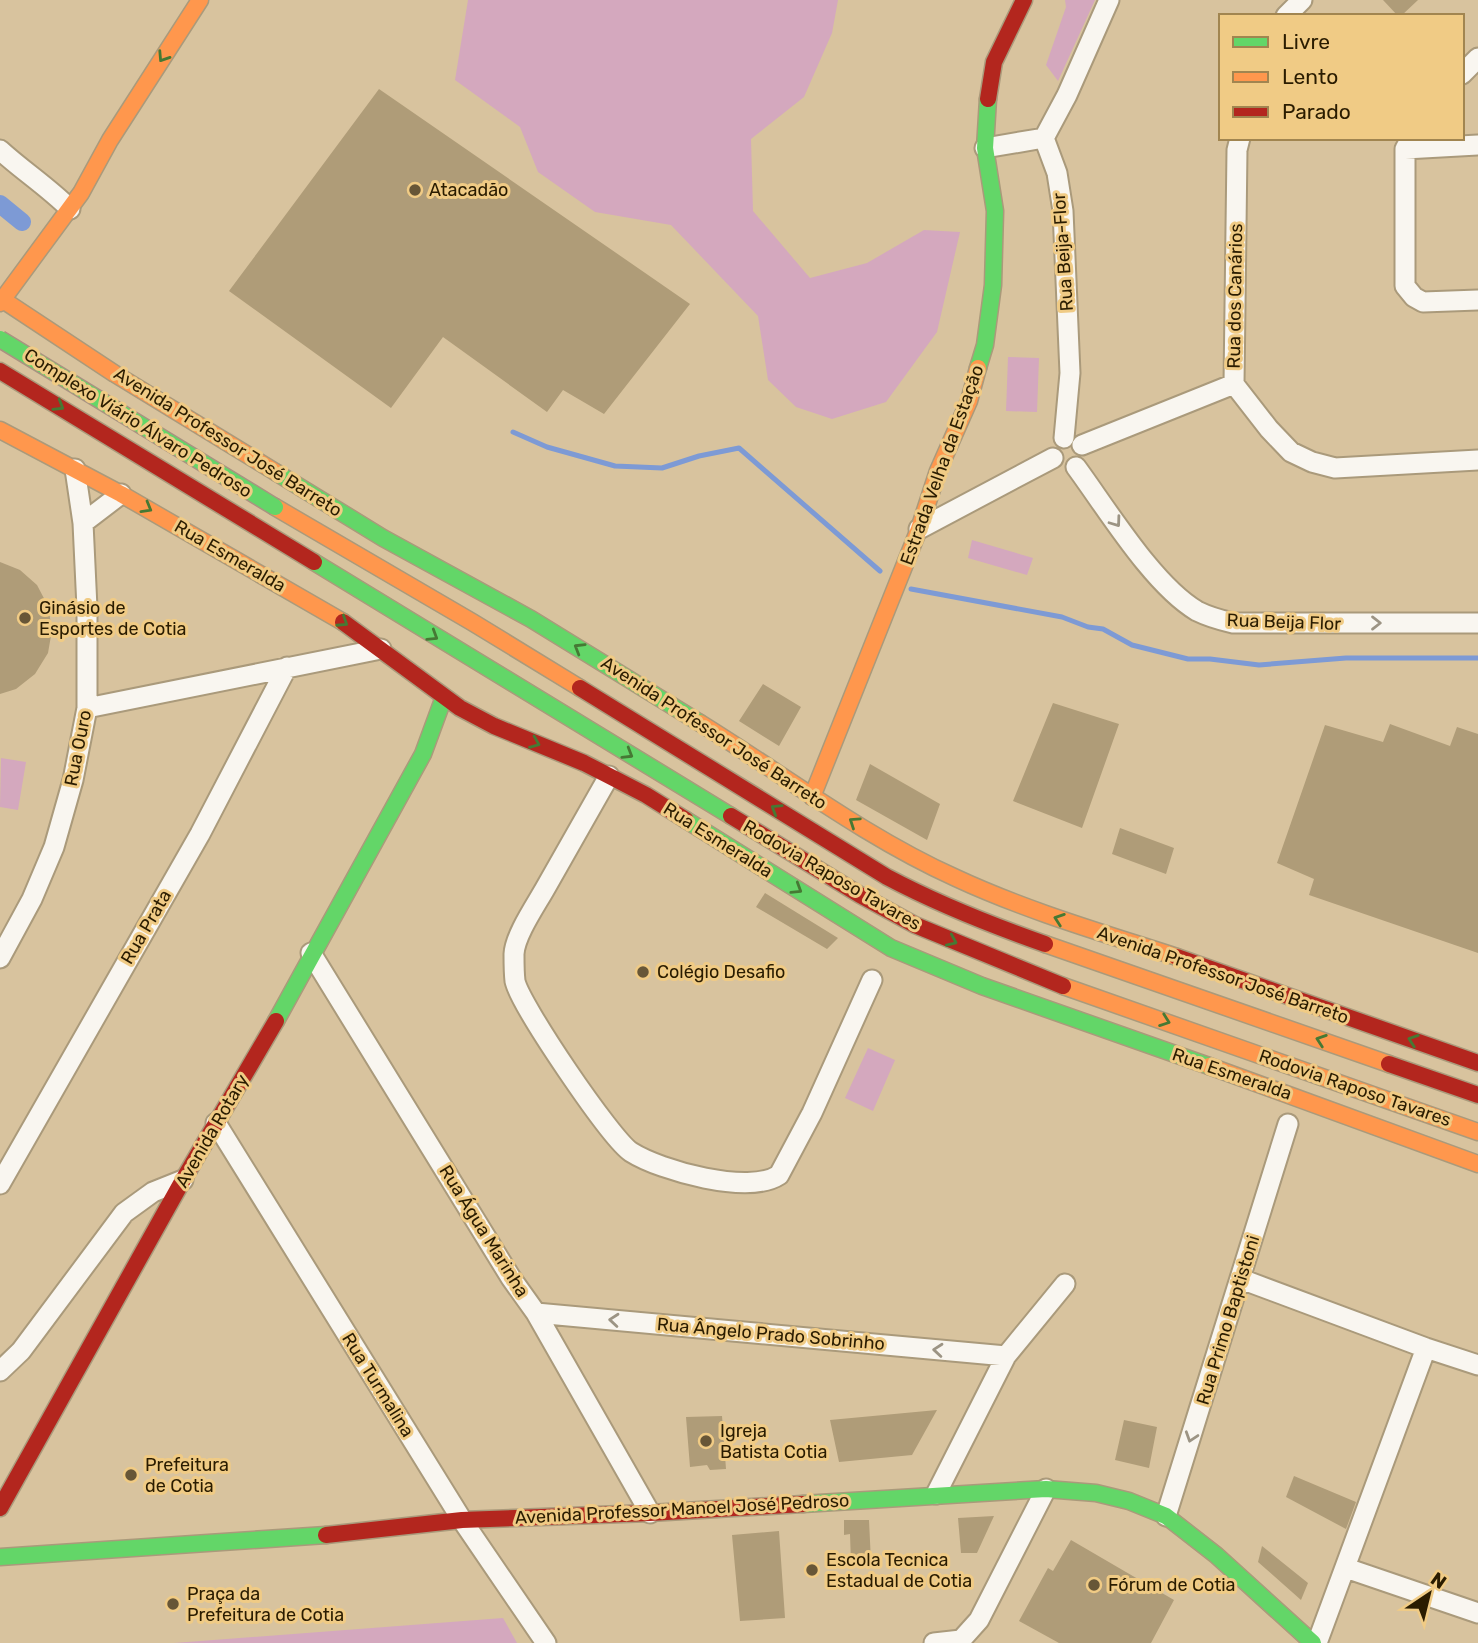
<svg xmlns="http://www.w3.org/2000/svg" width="1478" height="1643" font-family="Rubik,sans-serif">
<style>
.green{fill:#d4a8be}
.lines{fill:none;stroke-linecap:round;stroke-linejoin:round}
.stream{stroke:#7d9ad5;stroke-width:5}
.canal{stroke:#7d9ad5;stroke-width:18}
.building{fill:#af9c78}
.street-casing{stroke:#aa9a7b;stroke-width:23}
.fast-casing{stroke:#aa9a7b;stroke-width:19}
.slow-casing{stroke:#aa9a7b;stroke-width:19}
.jam-casing{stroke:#aa9a7b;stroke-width:19}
.street{stroke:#f9f6f0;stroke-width:19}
.fast{stroke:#63d668;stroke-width:16}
.slow{stroke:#ff974d;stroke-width:16}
.jam{stroke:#b3261e;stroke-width:16}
.fast-bridge-casing{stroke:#a99380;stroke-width:19;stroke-linecap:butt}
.fast-bridge{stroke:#63d668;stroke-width:16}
.oneway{stroke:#467934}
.oneway2{stroke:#9c9484}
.poi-dot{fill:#675637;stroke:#f0cb85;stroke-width:2.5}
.labels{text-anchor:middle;stroke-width:6;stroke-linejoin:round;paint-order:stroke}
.poi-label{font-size:18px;fill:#2a1c00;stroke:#f0cb85;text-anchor:start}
.street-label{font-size:18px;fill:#2a1c00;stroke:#f0cb85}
</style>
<rect width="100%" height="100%" fill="#d8c39e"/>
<path class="green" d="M468 0H838L832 33 804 97 751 139 753 211 810 278 867 263 924 230 960 232 937 332 886 402 832 419 796 407 768 380 758 316 671 225 595 212 538 172 520 127 455 80Z
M1065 0H1095L1058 81 1046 65 1066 7Z
M1008 357 1039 358 1037 412 1006 411Z
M972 540 1033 558 1027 575 968 558Z
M1 758 26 762 18 810 0 807Z
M868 1048 895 1060 873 1111 845 1098Z
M503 1618 517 1643H174Z"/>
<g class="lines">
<path class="stream" d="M513 432 547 447 615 466 662 468 699 456 739 448 880 571
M911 589 1062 617 1088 627 1103 629 1132 645 1188 659H1210L1259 665 1346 658H1478"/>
<path class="canal" d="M0 204 22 222"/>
</g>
<path class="building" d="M1383 0H1418L1401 16H1398Z
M379 89 690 304 604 414 563 390 547 412 443 337 391 408 229 291Z
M0 562 20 570 37 585 48 606 52 630 48 653 35 674 16 689 0 694Z
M763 684 801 707 779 746 739 721Z
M1053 703 1119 724 1082 828 1013 801Z
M1390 724 1450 746 1457 727 1478 734V953L1309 895 1314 879 1277 863 1325 725 1383 742Z
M870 764 940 804 927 840 856 800Z
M1120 828 1174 848 1166 874 1112 854Z
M765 893 838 938 827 949 756 907Z
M937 1410 912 1455 839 1462 830 1420Z
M722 1416 726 1469 710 1470 707 1465 690 1467 686 1417Z
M1124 1420 1157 1427 1149 1468 1115 1460Z
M1294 1476 1356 1502 1346 1529 1286 1497Z
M994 1516 977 1553H961L958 1518Z
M844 1520H869L871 1562 851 1563 850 1534 844 1535Z
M779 1531 785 1618 740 1621 732 1535Z
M1071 1540 1174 1600 1151 1643H1059L1019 1621 1048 1568 1053 1571Z
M1262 1546 1308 1583 1301 1600 1258 1562Z"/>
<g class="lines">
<defs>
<path id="street" d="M1286 16 1302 0
M1462 74 1478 58
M1240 138 1237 150 1234 384 1269 429 1291 452 1312 462 1335 468 1478 460
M1411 138 1405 149V286L1414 297 1423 302 1478 300
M985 148 1044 138
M1405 149 1478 145
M0 150C23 171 48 187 70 209
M1064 438 1070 373 1063 211 1057 173 1044 138 1067 95 1109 0
M1082 445 1234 384
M1076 467C1107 509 1153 585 1197 611 1209 617 1220 620 1233 623H1478
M83 523 121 494
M919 529 1053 458
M87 708 381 649
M609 776C588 813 567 850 546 887 536 905 515 935 514 954 514 962 514 973 515 981 520 1005 611 1139 631 1152 661 1171 749 1195 779 1175L812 1113 872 980
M311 953 511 1278 536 1313 650 1513
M0 958 32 899 54 847 73 780 87 708V608L83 523 75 469
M216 1123 462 1520 546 1643
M0 1184 200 834 287 667
M1241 1279 1426 1348 1478 1365
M536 1313 1006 1356
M0 1371 21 1351 124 1213 153 1192 183 1180
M936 1494 1006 1356 1065 1284
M1166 1516 1288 1124
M1346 1568 1478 1613
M934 1643 961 1640 979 1620 1046 1489
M1317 1643 1426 1348"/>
<path id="fast" d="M978 368 985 345 993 285 995 211 985 148 988 99
M277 473 383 538 531 619 700 723
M314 562 731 816
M686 820 891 948 982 986 1209 1066
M276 1021 423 754 444 697
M803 1504 1046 1489 1096 1493 1129 1501 1166 1516 1216 1555 1313 1643
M0 1557 326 1535"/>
<path id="slow" d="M0 298 115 374 277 473
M0 303 81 193 110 140 200 0
M0 430 121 494 343 622
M275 507 472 622 580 688
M700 723C784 775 865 837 956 878 1027 911 1103 933 1177 957
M812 797 919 529 938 471 969 401 978 368
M1045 944 1389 1064
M1063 986 1478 1132
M1209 1066 1478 1164"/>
<path id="jam" d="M988 99 994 62 1024 0
M0 371 314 562
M343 622 460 708 494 726 584 763 646 795 686 820
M580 688 887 877C938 904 991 925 1045 944
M731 816 860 895 915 925 1063 986
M1177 957 1478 1063
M1389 1064 1478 1095
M0 1508 183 1180 276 1021
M326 1535 462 1520 650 1513 803 1504"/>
</defs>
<use href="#street" class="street-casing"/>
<use href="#fast" class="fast-casing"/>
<use href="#slow" class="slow-casing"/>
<use href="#jam" class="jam-casing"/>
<use href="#street" class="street"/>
<use href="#fast" class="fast"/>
<use href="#slow" class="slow"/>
<use href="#jam" class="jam"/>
<defs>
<path id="fast-bridge" d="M0 339 275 507"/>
</defs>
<use href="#fast-bridge" class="fast-bridge-casing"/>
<use href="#fast-bridge" class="fast-bridge"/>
</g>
<defs><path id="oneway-chevron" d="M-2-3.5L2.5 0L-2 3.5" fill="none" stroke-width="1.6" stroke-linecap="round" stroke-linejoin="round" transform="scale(1.75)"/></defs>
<g class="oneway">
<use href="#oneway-chevron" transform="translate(163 57) rotate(123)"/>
<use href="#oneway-chevron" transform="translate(59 406) rotate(31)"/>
<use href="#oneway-chevron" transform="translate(147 508) rotate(30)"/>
<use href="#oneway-chevron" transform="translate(343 622) rotate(33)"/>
<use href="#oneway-chevron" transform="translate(433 636) rotate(32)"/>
<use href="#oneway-chevron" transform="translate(579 648) rotate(-149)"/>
<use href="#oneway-chevron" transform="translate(535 743) rotate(22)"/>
<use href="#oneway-chevron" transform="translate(628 754) rotate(31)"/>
<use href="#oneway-chevron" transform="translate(776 809) rotate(-148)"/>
<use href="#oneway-chevron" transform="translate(854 822) rotate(-146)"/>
<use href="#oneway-chevron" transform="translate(797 889) rotate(32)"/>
<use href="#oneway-chevron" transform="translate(1059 919) rotate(-161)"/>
<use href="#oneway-chevron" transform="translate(952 941) rotate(24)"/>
<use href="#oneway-chevron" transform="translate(1165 1021) rotate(20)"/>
<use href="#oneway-chevron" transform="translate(1321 1040) rotate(-161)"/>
<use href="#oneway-chevron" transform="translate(1413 1040) rotate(-161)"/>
</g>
<g class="oneway2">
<use href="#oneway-chevron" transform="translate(1116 522) rotate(54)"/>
<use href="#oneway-chevron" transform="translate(1376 623)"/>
<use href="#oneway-chevron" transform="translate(614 1320) rotate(-175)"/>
<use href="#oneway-chevron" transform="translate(938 1350) rotate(-175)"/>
<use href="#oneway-chevron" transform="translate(1191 1437) rotate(108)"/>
</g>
<g class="poi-dot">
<circle cx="415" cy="190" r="7"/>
<circle cx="25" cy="618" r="7"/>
<circle cx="643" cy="972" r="7"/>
<circle cx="706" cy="1441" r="7"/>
<circle cx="131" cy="1475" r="7"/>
<circle cx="812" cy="1570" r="7"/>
<circle cx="1094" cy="1585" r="7"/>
<circle cx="173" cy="1604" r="7"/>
</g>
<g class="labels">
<g class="poi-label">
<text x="429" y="196">Atacadão</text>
<text x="39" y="614">Ginásio de<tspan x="39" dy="21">Esportes de Cotia</tspan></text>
<text x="657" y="978">Colégio Desafio</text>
<text x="720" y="1437">Igreja<tspan x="720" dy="21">Batista Cotia</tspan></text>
<text x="145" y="1471">Prefeitura<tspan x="145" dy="21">de Cotia</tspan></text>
<text x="826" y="1566">Escola Tecnica<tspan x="826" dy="21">Estadual de Cotia</tspan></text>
<text x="1108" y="1591">Fórum de Cotia</text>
<text x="187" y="1600">Praça da<tspan x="187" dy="21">Prefeitura de Cotia</tspan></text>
</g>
<g class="street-label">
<text transform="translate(1063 252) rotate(-94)" y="6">Rua Beija-Flor</text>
<text transform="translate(1235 296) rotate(-89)" y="6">Rua dos Canários</text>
<text transform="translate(138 423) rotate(32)" y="6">Complexo Viário Álvaro Pedroso</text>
<text transform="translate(228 442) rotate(32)" y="6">Avenida Professor José Barreto</text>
<text transform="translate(942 465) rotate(-70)" y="6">Estrada Velha da Estação</text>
<text transform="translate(230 556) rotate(30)" y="6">Rua Esmeralda</text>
<text transform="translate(1284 622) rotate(2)" y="6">Rua Beija Flor</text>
<text transform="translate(714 733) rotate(33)" y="6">Avenida Professor José Barreto</text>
<text transform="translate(78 748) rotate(-79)" y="6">Rua Ouro</text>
<text transform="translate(718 840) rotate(32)" y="6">Rua Esmeralda</text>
<text transform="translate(832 875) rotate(30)" y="6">Rodovia Raposo Tavares</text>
<text transform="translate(146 927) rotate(-60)" y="6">Rua Prata</text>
<text transform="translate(1223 975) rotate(19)" y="6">Avenida Professor José Barreto</text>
<text transform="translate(1232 1074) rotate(19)" y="6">Rua Esmeralda</text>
<text transform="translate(1355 1088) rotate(19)" y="6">Rodovia Raposo Tavares</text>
<text transform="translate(212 1131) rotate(-60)" y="6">Avenida Rotary</text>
<text transform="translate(484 1231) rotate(58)" y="6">Rua Água Marinha</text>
<text transform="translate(1228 1320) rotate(-73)" y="6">Rua Primo Baptistoni</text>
<text transform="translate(771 1334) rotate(5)" y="6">Rua Ângelo Prado Sobrinho</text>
<text transform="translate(378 1385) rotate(58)" y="6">Rua Turmalina</text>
<text transform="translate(682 1509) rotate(-3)" y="6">Avenida Professor Manoel José Pedroso</text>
</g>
</g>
<rect x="1219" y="14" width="245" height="126" fill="#f0cb85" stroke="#a18550" stroke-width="2"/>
<rect x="1233" y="37" width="35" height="10" fill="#63d668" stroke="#a18550" stroke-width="2"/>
<text x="1282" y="49" font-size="21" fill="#2a1c00">Livre</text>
<rect x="1233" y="72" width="35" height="10" fill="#ff974d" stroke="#a18550" stroke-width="2"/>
<text x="1282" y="84" font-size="21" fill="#2a1c00">Lento</text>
<rect x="1233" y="107" width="35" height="10" fill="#b3261e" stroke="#a18550" stroke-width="2"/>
<text x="1282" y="119" font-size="21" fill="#2a1c00">Parado</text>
<g transform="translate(1429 1594) rotate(35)" stroke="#f0cb85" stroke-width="5" paint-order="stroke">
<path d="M0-5L12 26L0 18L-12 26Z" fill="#2a1c00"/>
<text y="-10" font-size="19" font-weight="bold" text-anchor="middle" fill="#2a1c00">N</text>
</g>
</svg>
